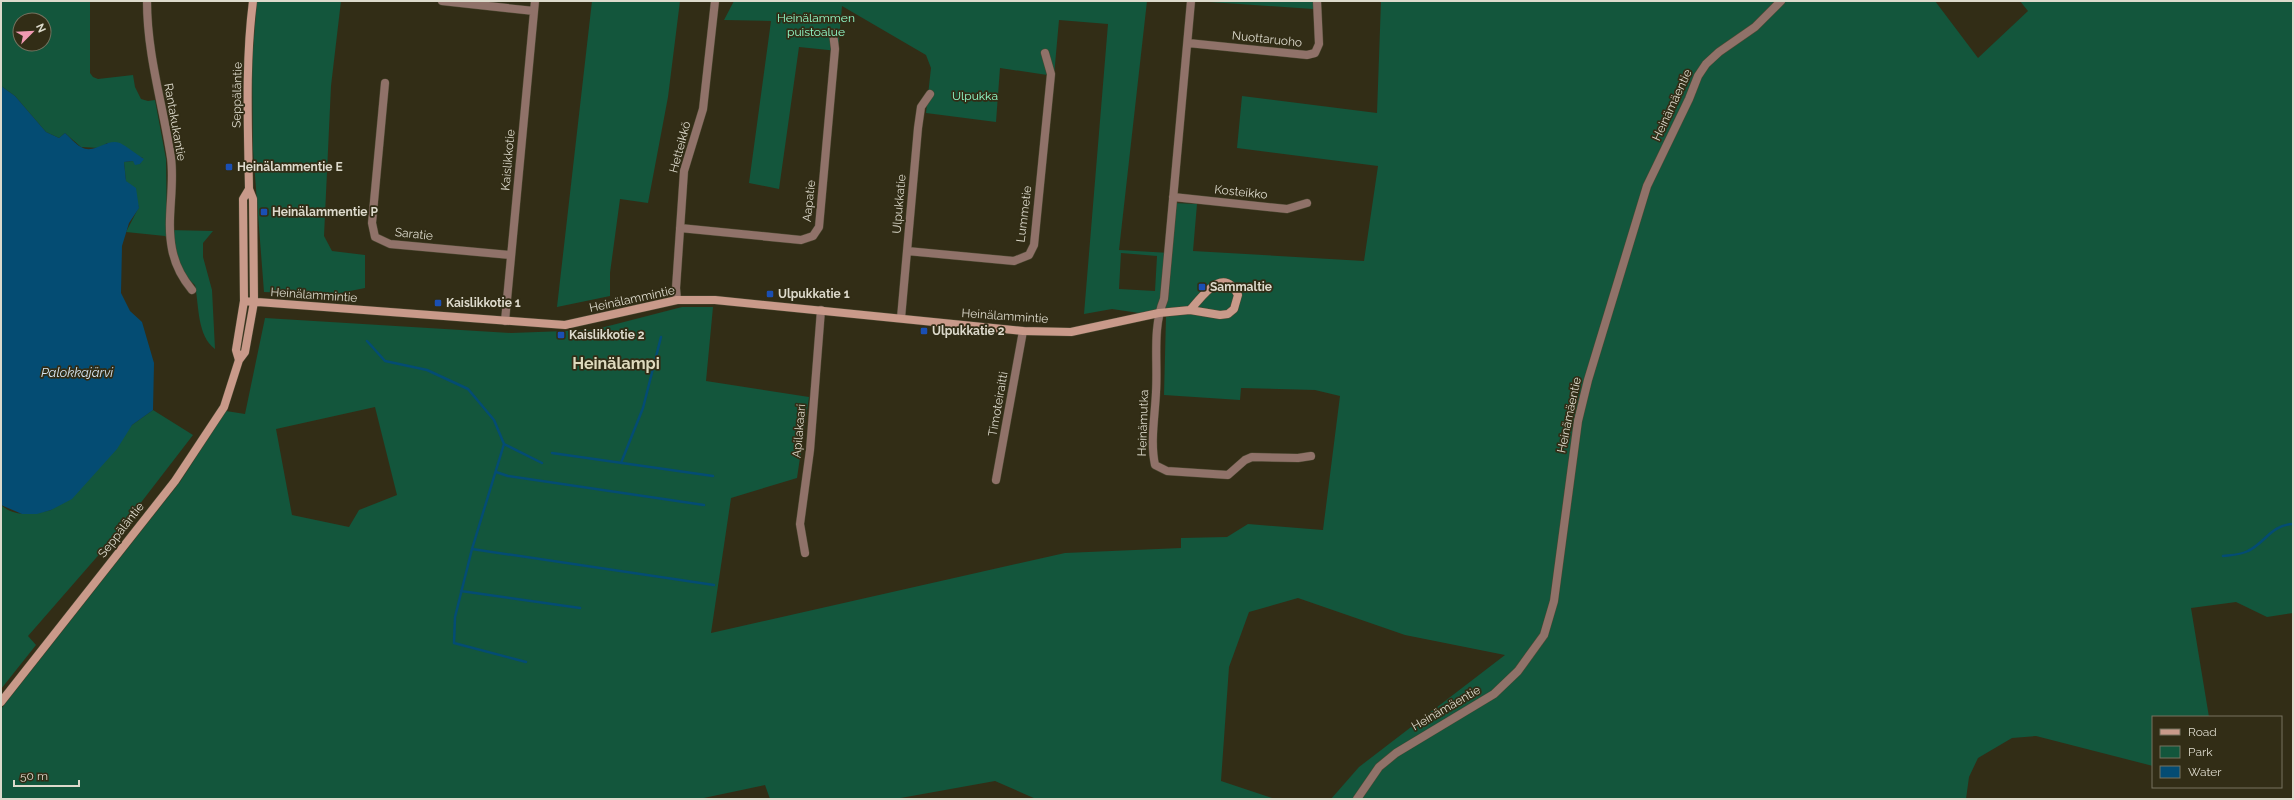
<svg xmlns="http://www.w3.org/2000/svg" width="2294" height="800" font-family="Raleway,sans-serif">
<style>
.green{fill:#13563c;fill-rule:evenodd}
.water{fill:#044c73}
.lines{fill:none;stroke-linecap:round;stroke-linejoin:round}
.stream{stroke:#044c73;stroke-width:2.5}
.street-casing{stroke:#4d4933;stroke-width:9}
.secondary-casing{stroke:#4d4933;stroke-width:9}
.street{stroke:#907269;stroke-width:8}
.secondary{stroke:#c99a8a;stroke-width:8}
.transit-dot{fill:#1a4fb4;stroke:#322d16;stroke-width:1.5}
.labels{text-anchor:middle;stroke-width:3.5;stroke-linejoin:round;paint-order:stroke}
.park-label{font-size:12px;fill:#94fecc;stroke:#322d16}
.street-label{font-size:12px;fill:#dddacc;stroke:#322d16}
.poi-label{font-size:12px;font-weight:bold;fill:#dddacc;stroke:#322d16;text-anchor:start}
.water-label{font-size:13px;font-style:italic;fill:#d5e5f1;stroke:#322d16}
.district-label{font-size:16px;font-weight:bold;fill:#ded9bd;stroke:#322d16}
</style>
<rect width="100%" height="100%" fill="#322d16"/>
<path class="green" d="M1 1H90V73L93 77 98 79 133 75 135 87 141 99 148 101 155 100 166 159 167 230 213 231 203 243V257L212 290 215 349C197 336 199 305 195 285L183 274 173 243 165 236 126 232 139 207 126 181 124 162 133 161 140 164 143 158 107 143 100 148 81 147 65 133 59 138 46 132 15 96 1 86ZM20 20H44V44H20Z
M257 1H341L331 86 324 236 332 251 365 255V288L330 295 264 292 253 150 252 62Z
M592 1H680L668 97 648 203 620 199 610 273V296L557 307Z
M734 1H1147L1119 250 1170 253 1174 203 1197 204 1193 251 1364 261 1378 166 1237 148 1242 96 1377 113 1381 1H1935L1978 58 2028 11 2020 1H2293V613L2267 617 2236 602 2191 608 2209 717H2153V766L2036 736 2012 738 1978 758 1969 777 1966 799H1331L1359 767 1505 655 1405 635 1298 598 1249 612 1229 667 1221 781 1275 799H1036L995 781 895 799H770L765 785 699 799H1V709L180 482 226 411 245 414 265 318 511 333 593 330 682 307H713L706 381 809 397 797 478 731 498 711 633 1065 553 1181 548V538L1227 537 1248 524 1323 530 1340 396 1315 390 1241 388 1240 400 1164 395 1166 317 1112 309 1084 314 1108 24 1059 20 1054 76 1000 68 996 122 926 113 931 68 926 55 842 6 838 51 799 47 779 189 749 183 771 21 724 20ZM1121 253 1157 256 1155 291 1119 289ZM375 407 397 495 359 510 349 527 292 515 276 429Z
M1195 1H1313V9Z
M153 410 193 435 116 535 28 636 36 645 1 689V505C15 518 35 514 51 510L132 425Z"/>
<path class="water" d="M1 86 15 96 46 132 59 138 65 133C70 137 75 144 81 147 95 155 106 138 120 143 128 147 136 154 144 159L140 164 135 165 133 161 124 162 126 181 136 188 139 208 129 223 122 246 121 293 130 311 142 322 154 363 153 410 132 425 117 449 72 499 51 510 37 514H22L1 505Z"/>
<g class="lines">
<path class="stream" d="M367 341 385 361 427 370 468 389 494 420 504 444 472 549 455 617 454 643 526 662
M504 444 542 463
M552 453 713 476
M621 463 643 408 661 337
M496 472 508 476 704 505
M472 549 714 585
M2223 556C2232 555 2240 555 2248 551 2265 543 2271 525 2293 524
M461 591 580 608"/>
<defs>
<path id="street" d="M147 1C147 55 163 105 171 158 175 188 166 219 172 249 175 265 182 278 192 290
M442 1 534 11
M1191 1 1164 299C1152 329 1158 360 1156 392 1155 416 1150 442 1155 465L1167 471 1228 475 1245 460 1252 457 1298 458 1311 456
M1188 43 1307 55 1315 53 1319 44 1317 1
M385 83 372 223 375 237 390 244 511 255
M1173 197 1287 209 1307 203
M680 228 801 240 813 236 819 227 835 49 833 33
M907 251 1014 261 1029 255 1034 245 1051 74 1045 53
M677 300 676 288 684 171 703 109 715 1
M901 318 918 128 921 107 930 94
M505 321 535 1
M996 480 1023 331
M805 553 800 524 810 450 821 310
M1357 799 1379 767 1396 753 1494 694 1518 671 1544 635 1554 601 1578 421 1588 380 1647 186 1689 99 1698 76 1706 64 1719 52 1755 27 1781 1"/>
<path id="secondary" d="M244 301 565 325 677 300H715L1023 331 1071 332 1159 313 1190 310 1220 315 1228 314 1234 309 1238 295C1223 265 1203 296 1190 310
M239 360 236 350 244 301 243 199 249 189
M1 702 175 481 224 407 239 360 245 352 254 302 253 199 249 189C248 126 245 63 253 1"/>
</defs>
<use href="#street" class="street-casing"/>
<use href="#secondary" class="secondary-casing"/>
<use href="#street" class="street"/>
<use href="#secondary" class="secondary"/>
</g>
<g class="transit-dot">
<rect x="225" y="163" width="8" height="8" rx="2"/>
<rect x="260" y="208" width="8" height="8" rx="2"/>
<rect x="1198" y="283" width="8" height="8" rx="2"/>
<rect x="766" y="290" width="8" height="8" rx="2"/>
<rect x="434" y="299" width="8" height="8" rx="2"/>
<rect x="920" y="327" width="8" height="8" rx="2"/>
<rect x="557" y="331" width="8" height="8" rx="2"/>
</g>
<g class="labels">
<g class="park-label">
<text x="816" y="22">Heinälammen<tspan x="816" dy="14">puistoalue</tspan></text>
<text x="975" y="100">Ulpukka</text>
</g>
<g class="street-label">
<text transform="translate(1267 39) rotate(6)" y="4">Nuottaruoho</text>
<text transform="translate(237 95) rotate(-89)" y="4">Seppäläntie</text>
<text transform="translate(1672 105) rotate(-65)" y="4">Heinämäentie</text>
<text transform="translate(175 122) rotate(80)" y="4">Rantakukantie</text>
<text transform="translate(680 147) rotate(-75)" y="4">Hetteikkö</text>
<text transform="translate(508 160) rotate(-85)" y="4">Kaislikkotie</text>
<text transform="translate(1241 192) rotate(6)" y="4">Kosteikko</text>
<text transform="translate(809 201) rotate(-84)" y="4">Aapatie</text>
<text transform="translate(899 204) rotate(-85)" y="4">Ulpukkatie</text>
<text transform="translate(1024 214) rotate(-83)" y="4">Lummetie</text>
<text transform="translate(414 234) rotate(6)" y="4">Saratie</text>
<text transform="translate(314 295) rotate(4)" y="4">Heinälammintie</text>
<text transform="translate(632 299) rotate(-12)" y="4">Heinälammintie</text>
<text transform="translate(1005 316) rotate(4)" y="4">Heinälammintie</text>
<text transform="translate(998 404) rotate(-80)" y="4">Timoteiraitti</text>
<text transform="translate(1569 415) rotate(-78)" y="4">Heinämäentie</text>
<text transform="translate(1143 423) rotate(-88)" y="4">Heinämutka</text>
<text transform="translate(799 431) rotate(-85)" y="4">Apilakaari</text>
<text transform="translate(121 530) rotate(-52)" y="4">Seppäläntie</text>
<text transform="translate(1446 708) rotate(-30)" y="4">Heinämäentie</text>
</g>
<g class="poi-label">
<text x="237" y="171">Heinälammentie E</text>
<text x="272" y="216">Heinälammentie P</text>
<text x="1210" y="291">Sammaltie</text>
<text x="778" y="298">Ulpukkatie 1</text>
<text x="446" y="307">Kaislikkotie 1</text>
<text x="932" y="335">Ulpukkatie 2</text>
<text x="569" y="339">Kaislikkotie 2</text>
</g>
<g class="water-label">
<text x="77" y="377">Palokkajärvi</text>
</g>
<g class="district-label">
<text x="616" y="369">Heinälampi</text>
</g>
</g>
<rect width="2294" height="800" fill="none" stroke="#dddacc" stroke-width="4"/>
<rect x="2152" y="716" width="130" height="72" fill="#322d16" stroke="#76725f"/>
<rect x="2160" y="729" width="20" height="6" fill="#c99a8a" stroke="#76725f"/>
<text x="2188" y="736" font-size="12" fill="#dddacc">Road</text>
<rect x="2160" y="746" width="20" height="12" fill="#13563c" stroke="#76725f"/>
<text x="2188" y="756" font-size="12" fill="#dddacc">Park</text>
<rect x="2160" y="766" width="20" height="12" fill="#044c73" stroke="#76725f"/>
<text x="2188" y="776" font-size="12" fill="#dddacc">Water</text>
<g transform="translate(32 32) rotate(66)"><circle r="19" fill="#322d16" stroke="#76725f"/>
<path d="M0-3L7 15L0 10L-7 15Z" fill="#f19ab3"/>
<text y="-6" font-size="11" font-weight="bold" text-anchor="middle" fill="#dddacc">N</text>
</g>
<path d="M14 780v6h65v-6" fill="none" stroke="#dddacc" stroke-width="2"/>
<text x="20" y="780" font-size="12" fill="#dddacc" stroke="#322d16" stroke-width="3" paint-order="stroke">50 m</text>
</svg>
